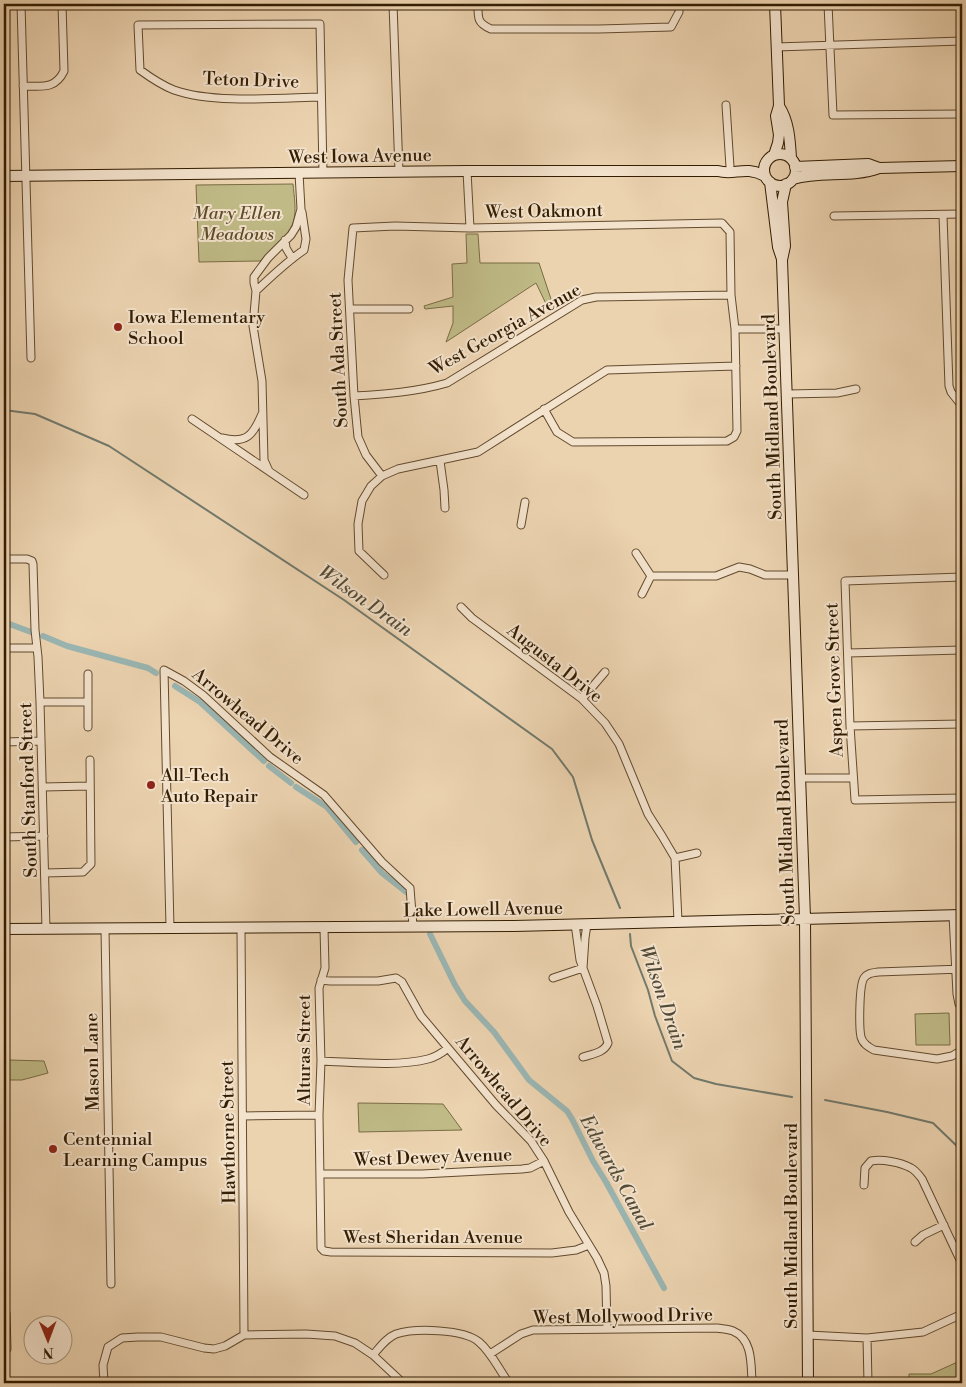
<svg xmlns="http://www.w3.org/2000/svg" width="966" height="1387" font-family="'Libre Bodoni',serif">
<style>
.green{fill:#bfba86;stroke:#796c44}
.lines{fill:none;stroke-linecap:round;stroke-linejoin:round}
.stream{stroke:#71796c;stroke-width:2}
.canal{stroke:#9ab6b3;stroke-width:6}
.street-casing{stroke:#614a2e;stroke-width:9}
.secondary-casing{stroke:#331d02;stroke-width:12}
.street{stroke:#f3e2cc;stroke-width:7}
.secondary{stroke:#f3e2cc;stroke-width:10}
.poi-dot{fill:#8f2418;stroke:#f3e2cc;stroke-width:2}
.labels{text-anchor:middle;stroke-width:4;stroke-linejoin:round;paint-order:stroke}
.street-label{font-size:18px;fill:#331d02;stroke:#f3e2cc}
.park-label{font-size:18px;font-style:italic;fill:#5d4c2a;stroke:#f3e2cc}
.poi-label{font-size:18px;fill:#331d02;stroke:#f3e2cc;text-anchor:start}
.water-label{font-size:19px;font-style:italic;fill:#524b37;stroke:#f3e2cc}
</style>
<rect width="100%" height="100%" fill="#ecd3b0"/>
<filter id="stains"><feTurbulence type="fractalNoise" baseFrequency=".004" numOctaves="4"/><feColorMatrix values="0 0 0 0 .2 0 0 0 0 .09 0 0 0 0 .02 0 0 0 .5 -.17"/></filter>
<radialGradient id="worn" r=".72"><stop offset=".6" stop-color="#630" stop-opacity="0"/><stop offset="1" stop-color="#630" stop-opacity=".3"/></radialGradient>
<path class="green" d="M293 184C294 196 297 211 293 223 288 238 271 250 260 261L199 262 196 185Z
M466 234H478L480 263H539L554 308 549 310 536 283 446 342 453 323V306L425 309 424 306 453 297 452 264 467 263Z
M949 1013 950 1045H916L915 1014Z
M9 1060 44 1061 48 1073 22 1080H9Z
M358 1103 443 1104 462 1130 359 1132Z
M962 1360V1383H909V1374H931Z"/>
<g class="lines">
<path class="stream" d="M4 410 35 414 109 446 344 600 552 749 573 777 592 840 620 908
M630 934 631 946 648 990 655 1016 672 1061 694 1078 716 1084 792 1097
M825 1100 887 1112 933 1123 962 1151"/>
<path class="canal" d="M4 622 31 632
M43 636 67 646 148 668 156 673
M175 686 200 702 264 761
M269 766 291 783
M296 787 327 807 356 842
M362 850 382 873 406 892
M418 909 421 915
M430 934 455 985 465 1001 494 1032 529 1080 567 1111 572 1119 593 1161 606 1182 664 1288"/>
<defs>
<path id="street" d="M21 4 31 358
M393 4 399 172
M478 4C478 18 477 23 491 29H599L671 27 679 12V4
M828 4 833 115 962 114
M776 47 962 41
M23 86C41 86 55 90 64 71L62 4
M321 97C279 98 213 104 174 90 161 85 151 78 140 70L138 25 320 24 323 173
M726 105 730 167
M467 171 470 228
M943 215 949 386 951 392 962 406
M834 216 962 214
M285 240 286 248 292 258
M256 291C272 276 285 263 304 250L306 239 302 212
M350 309H409
M735 329H785
M788 394 837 393 856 389
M354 396C386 394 416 392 447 383L582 300 596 297 731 295
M192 419 304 495
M222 438C247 444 253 435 262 414
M440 461 444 490 445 508
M269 471 264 460 262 381 253 326 256 291 254 283V277L268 258 291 235 296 227 301 209 299 173
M382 476 366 455 358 437 354 396 348 280 353 228 395 226 470 228 722 223 730 232 731 295 735 329 737 431 734 437 727 441 573 442 557 432 544 409
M521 525 525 502
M636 553 651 576
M4 559H27L32 561 33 564 35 630 38 657 40 702 46 929
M384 575 359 551 358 524 362 501 371 486 382 476 398 469 478 452 607 370 736 366
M651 576H716L739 567 750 569 765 575H793
M962 577 845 581 850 726 855 800 962 798
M642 594 651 576
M461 607 472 618 582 699 605 723 619 744 648 814 662 836 675 858 678 921
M4 648H37
M848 653 962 650
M88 674V727
M582 699 605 672
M40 702H88
M850 726 962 724
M4 742 41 741
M801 778H853
M43 787 90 786
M4 837 44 836
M675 858 697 853
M45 873 83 872 91 864 90 760
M953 915 957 994 959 1004 962 1009
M575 924 580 960 597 1006 608 1043C604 1053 592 1054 583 1057
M170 928 164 670 184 681 203 695 270 757 324 795 382 862 410 888 413 926
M324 928 325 968 319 988 321 1061 319 1115 321 1248 324 1251 331 1252 552 1253 576 1250 589 1245
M105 929 111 1284
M241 929 244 1335
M583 968 585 938 587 924
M962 969 878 972C872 973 868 973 864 978 859 985 859 1028 861 1037 863 1044 868 1047 874 1050L937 1059 952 1056 962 1050
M553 978 583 968
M321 980 330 981H378L396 978 402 982 421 1016 496 1105 531 1141 544 1161 569 1212 597 1258 604 1273 606 1286 607 1329
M321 1061C353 1062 397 1067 428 1059 436 1057 442 1053 448 1048
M243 1116 319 1115
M320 1174H422L522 1169 530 1168 544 1161
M864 1185 865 1168 871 1161C882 1159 900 1162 911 1168 915 1170 919 1175 922 1179L962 1264
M915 1242 923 1235 944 1225
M6 1313 7 1349
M808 1335 867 1338 923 1332 962 1314
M867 1338 868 1383
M490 1354 521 1334 533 1330 717 1328C722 1329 728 1329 733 1331 753 1339 751 1365 752 1383
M373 1355C380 1347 386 1338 396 1334 415 1328 464 1329 479 1342 492 1353 499 1370 509 1383
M104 1383 103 1365 108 1347 122 1338 138 1337H161L204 1348 214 1349 225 1346 244 1335 306 1334 335 1336 355 1343 373 1355 403 1383"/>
<path id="secondary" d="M779 106C789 121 790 141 791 158
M764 170a16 16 0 1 1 32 0a16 16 0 1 1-32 0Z
M774 155 778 143 779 135 776 116 779 106 775 4
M795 167 868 164 879 168
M4 176 467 171H718C735 176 744 165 765 176
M793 179C821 171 852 178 879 168L962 166
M770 182 778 247 782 259
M786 184 782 202 785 246 782 260 805 918 808 1383
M4 929 514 926 962 915"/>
</defs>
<use href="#street" class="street-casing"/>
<use href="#secondary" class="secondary-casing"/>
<use href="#street" class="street"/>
<use href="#secondary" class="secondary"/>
</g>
<g class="poi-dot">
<circle cx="118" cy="327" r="5"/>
<circle cx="151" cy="785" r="5"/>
<circle cx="53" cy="1149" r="5"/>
</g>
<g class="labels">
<g class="street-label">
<text transform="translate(251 80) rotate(2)" y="6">Teton Drive</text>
<text transform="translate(360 156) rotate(-1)" y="6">West Iowa Avenue</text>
<text transform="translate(544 211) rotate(-1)" y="6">West Oakmont</text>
<text transform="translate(505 329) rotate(-29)" y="6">West Georgia Avenue</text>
<text transform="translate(338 360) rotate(-93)" y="6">South Ada Street</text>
<text transform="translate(772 417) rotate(-92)" y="6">South Midland Boulevard</text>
<text transform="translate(555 663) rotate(38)" y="6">Augusta Drive</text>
<text transform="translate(834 680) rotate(-92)" y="6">Aspen Grove Street</text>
<text transform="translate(248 716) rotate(40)" y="6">Arrowhead Drive</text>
<text transform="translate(28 790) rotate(-92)" y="6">South Stanford Street</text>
<text transform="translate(785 822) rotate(-92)" y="6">South Midland Boulevard</text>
<text transform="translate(483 909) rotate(-1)" y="6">Lake Lowell Avenue</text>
<text transform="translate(304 1050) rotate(-90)" y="6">Alturas Street</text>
<text transform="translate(92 1062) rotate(-91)" y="6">Mason Lane</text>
<text transform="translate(504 1091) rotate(50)" y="6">Arrowhead Drive</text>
<text transform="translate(228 1132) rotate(-91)" y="6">Hawthorne Street</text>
<text transform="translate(433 1157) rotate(-2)" y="6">West Dewey Avenue</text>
<text transform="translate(791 1226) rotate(-90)" y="6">South Midland Boulevard</text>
<text x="433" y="1243">West Sheridan Avenue</text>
<text transform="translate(623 1316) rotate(-1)" y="6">West Mollywood Drive</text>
</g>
<g class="park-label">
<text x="237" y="219">Mary Ellen<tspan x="237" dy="21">Meadows</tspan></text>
</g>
<g class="poi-label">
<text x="128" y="323">Iowa Elementary<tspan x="128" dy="21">School</tspan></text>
<text x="161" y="781">All-Tech<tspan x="161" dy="21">Auto Repair</tspan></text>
<text x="63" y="1145">Centennial<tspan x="63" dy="21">Learning Campus</tspan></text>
</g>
<g class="water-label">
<text transform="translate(366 600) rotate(35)" y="7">Wilson Drain</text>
<text transform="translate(664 997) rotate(71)" y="7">Wilson Drain</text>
<text transform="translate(617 1172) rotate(61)" y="7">Edwards Canal</text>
</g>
</g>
<rect width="966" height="1387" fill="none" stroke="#ecd3b0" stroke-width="20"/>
<rect x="5" y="5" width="956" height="1377" fill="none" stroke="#331d02" stroke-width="2.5"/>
<rect x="10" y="10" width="946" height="1367" fill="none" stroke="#331d02"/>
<g transform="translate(48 1340) rotate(179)"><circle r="24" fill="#f3e2cc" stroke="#a6937b"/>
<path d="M0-4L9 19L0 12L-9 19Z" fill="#8f2418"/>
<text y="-8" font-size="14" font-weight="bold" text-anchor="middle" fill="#331d02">N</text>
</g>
<rect width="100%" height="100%" filter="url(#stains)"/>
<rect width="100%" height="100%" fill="url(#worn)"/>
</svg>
